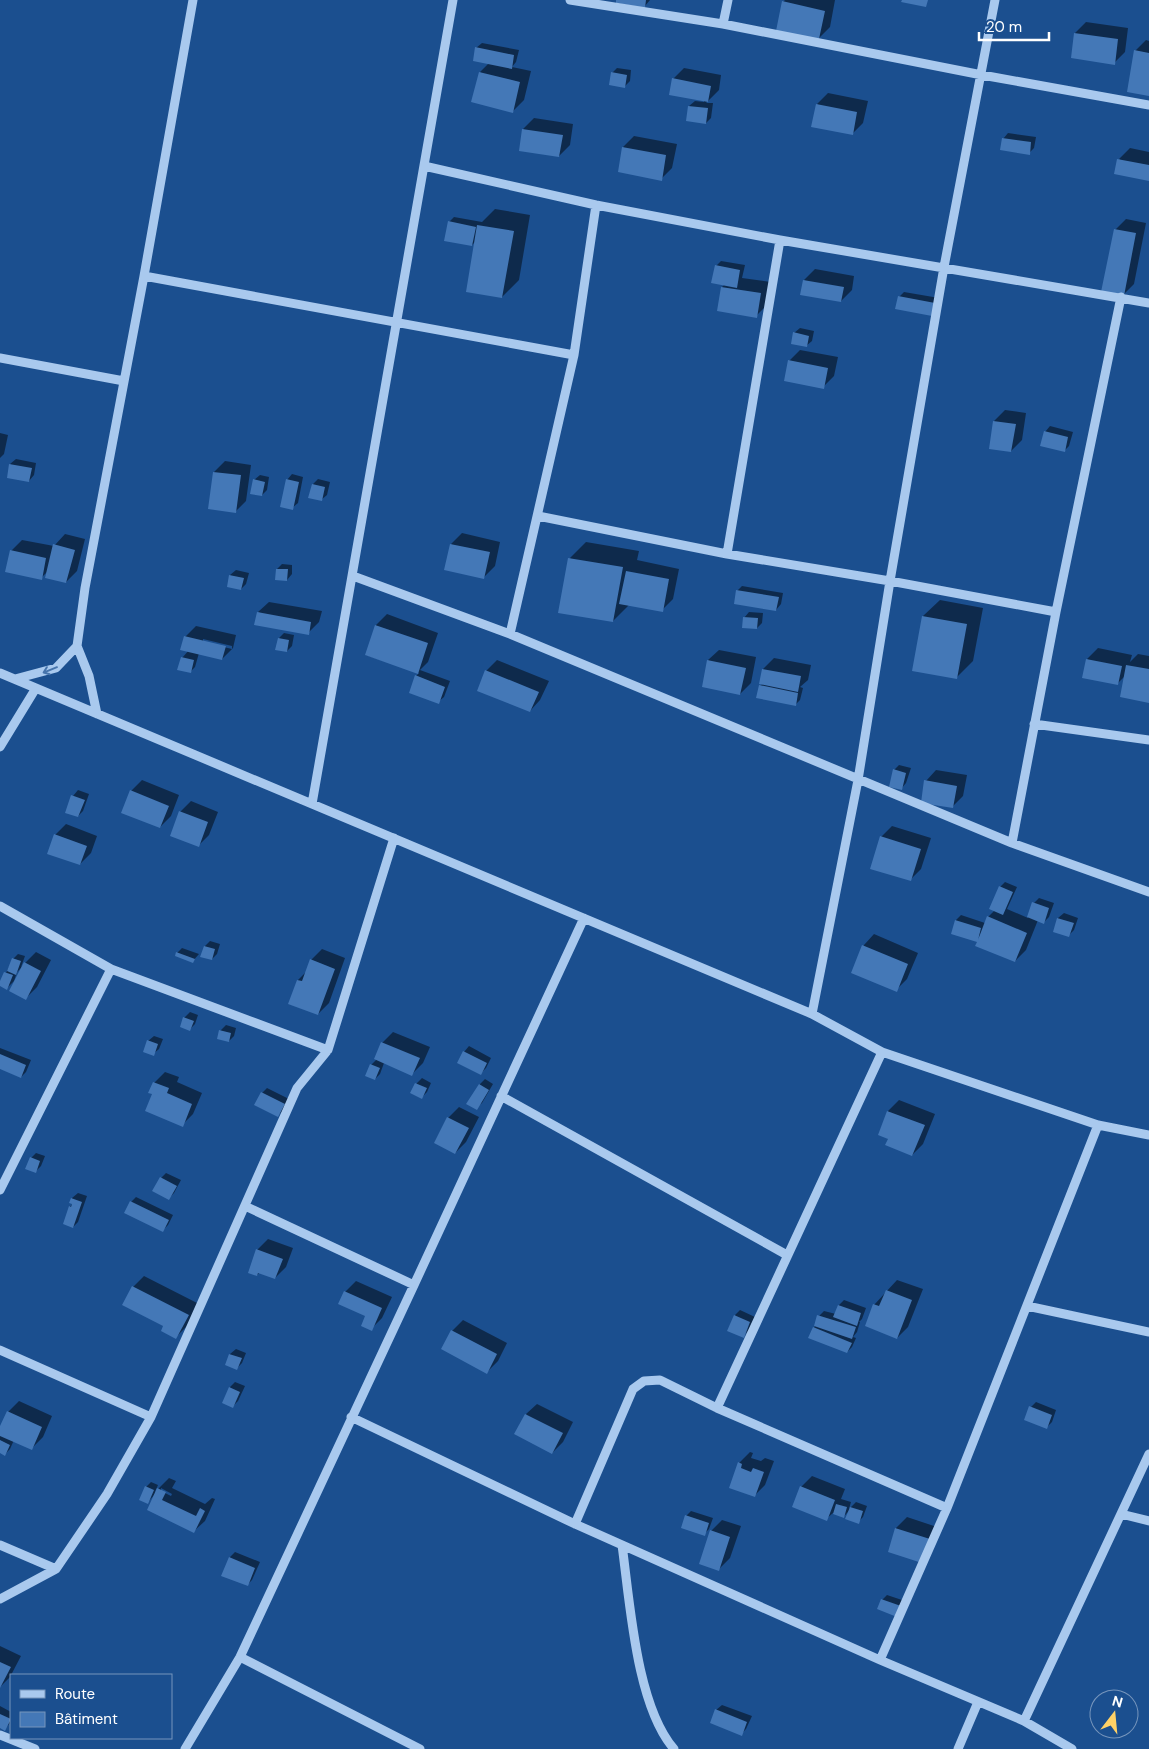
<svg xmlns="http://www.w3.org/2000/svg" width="1149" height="1749" font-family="'DM Sans',sans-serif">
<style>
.shadow{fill:#0007;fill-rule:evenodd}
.building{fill:#4478b7}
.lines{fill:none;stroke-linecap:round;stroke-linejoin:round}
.minor{stroke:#a9c9ee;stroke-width:9}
.oneway{stroke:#4674ac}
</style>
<rect width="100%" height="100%" fill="#1b4f8f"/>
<path class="shadow" d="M618 0H650L645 6Z
M785 0H835L830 27 819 38 783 2Z
M1086 22 1128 28 1125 52 1114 63 1072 57 1075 33Z
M1146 40 1149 41V95L1135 51Z
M482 43 519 50 516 62 512 67 531 71 524 100 513 111 480 72 489 63 476 48Z
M617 68 631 70 630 81 625 86 612 73Z
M684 68 721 75 719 90 706 103H713L711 118 706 123 689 106 695 101 704 102V100L673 79Z
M828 93 868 101 863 123 853 133 817 104Z
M534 118 573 124 570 145 559 156 523 129Z
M1008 133 1036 137 1034 148 1029 153 1003 139Z
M634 136 677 144 672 168 661 179 623 147Z
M1130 148 1149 152V180L1119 159Z
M495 209 530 215 519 280 502 297 476 241 472 245 449 222 454 217 482 222Z
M1126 219 1146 223 1134 284 1123 295 1115 230Z
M721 261 745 265 742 278 771 282 767 305 756 316 722 287 724 285 716 266Z
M815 269 854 276 852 290 841 301 804 280Z
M904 292 939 298 937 309 899 297Z
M800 328 814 331 812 341 806 346 794 333Z
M800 350 838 357 834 376 823 387 789 361Z
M1005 410 1026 413 1022 440 1011 451 994 421Z
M1050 426 1073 432 1069 446 1064 451 1045 432Z
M0 433 8 435 4 454 0 458Z
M16 459 36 463 34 475 29 481 10 464Z
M225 461 251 465 246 501 235 512 209 508 214 472Z
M292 474 303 477 298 503 292 508 287 480Z
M260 475 269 477 267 490 262 495 254 480Z
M318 479 330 482 327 495 321 500 313 484Z
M462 533 500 542 495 566 484 577 451 544Z
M65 534 85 539 77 571 66 582 48 571 41 578 11 551 22 540 54 546Z
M586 542 639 551 637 560 679 569 673 599 662 610 630 604 613 621 570 558Z
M282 564 292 565V574L287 580 277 569Z
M236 570 249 573 246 584 241 589 230 575Z
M742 586 783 593 781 604 776 610 737 591Z
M940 600 983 608 973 661 956 678 923 616Z
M269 602 322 611 319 622 308 633 258 612Z
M749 612 763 613 762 623 757 628 744 618Z
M387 614 438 633 428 662 420 670 450 681 444 697 438 702 416 676 419 673 366 655 376 625Z
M196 626 236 635 233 648 222 659 199 653 195 667 190 672 182 658 189 650 185 637ZM203 639 232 646V649L203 642Z
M284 633 294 635 292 646 287 651 279 638Z
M1098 648 1132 655 1130 662 1138 654 1149 656V701L1125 676 1117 684 1087 659Z
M719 650 756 657 751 683 740 694 708 660Z
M774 658 811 665 808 680 800 687 803 688 800 700 795 705 760 686 762 684 763 669Z
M497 660 549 681 540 700 530 711 486 671Z
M899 765 911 768 906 783 901 789 894 770Z
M936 770 967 775 963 796 952 807 926 781Z
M142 780 179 795 171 816 160 827 131 791Z
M78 790 89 794 83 811 78 816 73 796Z
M191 801 218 812 209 835 198 846 180 812Z
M66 824 97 836 91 853 80 864 55 835Z
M892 826 931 838 921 869 910 880 881 837Z
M1005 882 1017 887 1007 909 1028 918 1034 903 1039 898 1054 903 1049 917 1044 922 1038 920 1026 950 1015 961 980 936 976 940 952 933 956 920 961 915 985 923 988 917 995 910 1000 887Z
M1064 913 1078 918 1074 930 1069 935 1055 931 1058 918Z
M874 934 918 953 907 979 896 990 853 972 864 945Z
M210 941 220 944 217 954 212 959 202 956 205 946Z
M182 948 199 954 192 962 177 953Z
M322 949 345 958 329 1003 318 1014 290 1004 298 980 306 972 311 960Z
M36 952 51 960 37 987 26 998 22 967 17 972 14 981 7 988 0 985 13 959 18 954 25 956 21 967Z
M190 1012 198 1015 195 1024 190 1029 184 1018Z
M226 1025 236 1028 234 1036 229 1041 220 1031Z
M393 1032 430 1047 423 1063 412 1074 384 1063 380 1074 375 1079 371 1065 377 1059 382 1043Z
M154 1036 163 1039 159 1049 153 1054 148 1041Z
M469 1046 491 1058 486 1068 481 1073 464 1052Z
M0 1048 31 1060 26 1072 21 1077 0 1068Z
M165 1072 179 1077 177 1082 202 1093 193 1114 182 1125 154 1093V1083Z
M422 1078 431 1083 427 1092 422 1097 412 1093 417 1083Z
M485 1079 493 1084 482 1103 476 1108 468 1103 480 1084Z
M267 1088 289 1099 283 1111 277 1116 262 1093Z
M899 1100 935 1114 923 1144 912 1155 889 1139 879 1134 888 1111Z
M459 1107 479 1117 466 1142 455 1153 448 1118Z
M36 1153 45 1156 41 1166 36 1171 31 1158Z
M166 1173 181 1180 174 1193 169 1198 161 1178Z
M78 1193 87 1196 78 1222 73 1227 70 1207 73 1203H71L72 1198Z
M136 1197 173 1215 168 1225 163 1230 131 1202Z
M268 1239 293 1248 286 1267 275 1278 260 1272 257 1275V1250Z
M144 1276 199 1304 187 1326 176 1337 164 1326 124 1305 133 1287Z
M897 1280 923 1289 908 1327 897 1338 874 1305Z
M356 1281 392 1297 382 1318 371 1329 367 1315 345 1292Z
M844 1300 866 1308 862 1319 859 1322H860L857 1332 853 1337 856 1338 852 1347 847 1352 814 1328 819 1316 824 1311 836 1314 839 1305Z
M740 1310 755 1317 748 1331 743 1336 735 1315Z
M463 1320 507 1343 498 1361 487 1372 452 1331Z
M236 1349 246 1353 242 1363 237 1368 227 1364 230 1354Z
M235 1382 245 1386 238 1401 233 1406 230 1387Z
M19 1401 52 1416 43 1437 32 1448 14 1440 10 1449 5 1454 0 1452V1429L8 1412Z
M1036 1402 1056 1410 1052 1422 1047 1427 1031 1407Z
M537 1404 573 1422 563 1442 552 1453 526 1414Z
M750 1452 753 1453 751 1458 761 1461 765 1458 774 1461 765 1485 754 1496 731 1487 739 1463Z
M812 1476 845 1489 841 1499 851 1502 849 1509 856 1502 867 1506 863 1517 858 1522 850 1510 844 1516 833 1513 826 1519 801 1487Z
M169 1478 176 1481 172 1488 205 1504 212 1498 215 1499 205 1521 194 1531 155 1494 148 1502 146 1487 151 1482 158 1485 155 1492ZM161 1488 172 1494 171 1496 161 1491Z
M691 1511 713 1518 709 1529 704 1534 686 1516Z
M907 1517 940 1528 933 1550 889 1551 896 1528Z
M722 1520 741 1526 730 1558 719 1569 711 1531Z
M235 1552 260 1562 252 1580 247 1585 223 1575 230 1557Z
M887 1595 905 1601 902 1610 882 1600Z
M0 1646 21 1656 10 1677 0 1687Z
M722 1705 752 1716 746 1729 741 1734 716 1710Z
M0 1706 11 1712V1722L5 1729 0 1727Z"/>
<path class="building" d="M616 0H646L645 8 616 3Z
M902 0H928L926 7 901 2Z
M782 1 825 11 819 39 776 31Z
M1074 33 1118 39 1115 65 1071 58Z
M475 47 514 55 512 69 473 61Z
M1134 50 1149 53V96L1127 92Z
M479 72 520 82 513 113 471 102Z
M611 72 627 75 625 88 609 85Z
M672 78 711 86 708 102 669 95Z
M816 104 857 112 853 135 811 127Z
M688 106 708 108 706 124 686 121Z
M522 129 563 135 559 157 519 151Z
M1002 138 1031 142 1030 155 1000 150Z
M622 147 666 155 662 181 618 172Z
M1117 159 1149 165V181L1114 174Z
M448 221 476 227 472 246 444 241Z
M477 225 514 231 502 298 466 292Z
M1114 229 1136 233 1124 296 1101 292Z
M715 265 740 270 737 288 711 283Z
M803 280 844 287 841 302 800 295Z
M721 287 761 293 757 318 717 311Z
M898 296 935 303 932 316 895 309Z
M793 332 809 336 807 347 791 344Z
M788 360 828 368 824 389 784 381Z
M993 421 1016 424 1011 452 989 449Z
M1044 431 1068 437 1065 452 1040 446Z
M9 464 32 468 29 482 7 478Z
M213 472 241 475 236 513 208 509Z
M253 479 265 482 262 496 250 494Z
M286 479 299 482 293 510 280 507Z
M312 484 325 487 322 501 308 498Z
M53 544 75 550 66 583 45 578Z
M450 544 490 552 484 579 444 570Z
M10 550 46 558 42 580 5 572Z
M568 558 623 567 613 622 558 613Z
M276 569H288L287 581 275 580Z
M626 571 669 579 663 612 619 604Z
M229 575 244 578 241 590 227 587Z
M736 590 779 597 776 611 734 604Z
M257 612 311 622 309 635 254 625Z
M922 616 967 624 957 679 912 671Z
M743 617 758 618 757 629 742 628Z
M375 625 428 643 418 674 365 655Z
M184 636 226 646 222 660 180 650Z
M278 638 289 640 287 652 275 650Z
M181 657 194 660 191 673 177 670Z
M1086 659 1122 666 1118 685 1082 678Z
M707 660 746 668 740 695 702 687Z
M1126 665 1149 669V703L1120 697Z
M762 669 801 676 798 692 759 684Z
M485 670 539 692 530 712 477 691Z
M415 675 445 687 439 704 409 693Z
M759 685 798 693 796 706 756 698Z
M893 769 906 773 902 790 889 787Z
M924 780 957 786 953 808 921 803Z
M130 790 169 806 160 828 121 813Z
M71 795 85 800 78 817 65 813Z
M179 811 208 822 199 847 170 836Z
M54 834 87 846 80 865 47 854Z
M880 836 921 849 911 881 870 869Z
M999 886 1013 892 1003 915 989 909Z
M1032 902 1049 908 1044 924 1027 917Z
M987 916 1027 933 1015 962 975 946 977 942 951 934 955 920 981 928 978 940Z
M1057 918 1074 923 1069 937 1053 932Z
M862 945 908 964 897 992 851 973Z
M204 946 215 949 212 960 200 957Z
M176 952 195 959 193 963 175 956Z
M12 958 21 961 16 975 7 971Z
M310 959 335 969 318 1015 288 1004 297 980 302 981Z
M24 962 41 971 26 1000 9 991Z
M4 972 13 975 7 990 0 986V981Z
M183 1017 194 1021 190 1031 180 1027Z
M219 1030 231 1033 229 1042 217 1039Z
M147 1040 158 1044 154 1056 143 1052Z
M381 1042 420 1058 412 1076 374 1059Z
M463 1051 487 1063 481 1075 457 1063Z
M0 1054 26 1065 21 1078 0 1069Z
M370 1064 380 1068 375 1080 365 1076Z
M153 1082 169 1088 167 1093 192 1104 183 1127 145 1111 152 1094 148 1093Z
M415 1083 427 1088 422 1099 410 1093Z
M479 1084 489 1090 477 1110 466 1104Z
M261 1092 285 1104 278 1117 254 1105Z
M887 1111 925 1125 912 1156 885 1145 888 1139 878 1135Z
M447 1117 469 1128 455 1154 434 1143Z
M30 1157 40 1161 36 1173 25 1169Z
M160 1177 177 1186 169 1200 152 1191Z
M71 1198 82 1202 73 1228 63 1224 69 1206 71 1207 72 1204 69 1203Z
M130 1201 169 1220 163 1232 124 1213Z
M256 1249 283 1259 275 1279 258 1273 257 1276 248 1273Z
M132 1286 189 1315 176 1339 161 1331 163 1326 122 1305Z
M886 1290 912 1300 897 1339 865 1326 873 1304 879 1306Z
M344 1291 382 1308 372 1331 361 1326 365 1316 338 1304Z
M838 1305 861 1313 857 1326 833 1317Z
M734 1315 750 1322 744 1338 727 1331Z
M817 1315 856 1327 852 1339 814 1326Z
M813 1327 852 1343 847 1353 808 1338Z
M451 1330 497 1354 487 1374 441 1349Z
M229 1354 242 1358 237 1370 225 1365Z
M229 1387 240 1392 233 1408 222 1403Z
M1029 1406 1052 1415 1047 1429 1024 1420Z
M7 1411 42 1427 32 1450 0 1436V1426Z
M525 1414 563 1433 552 1454 514 1434Z
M0 1440 10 1445 5 1456 0 1453Z
M738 1462 742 1464 741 1468 751 1472 753 1468 764 1472 755 1497 729 1488Z
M145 1486 154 1490 148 1504 139 1500Z
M800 1486 835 1500 827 1521 792 1507Z
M157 1488 166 1492 162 1500 196 1516 200 1508 205 1511 194 1533 147 1510Z
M836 1504 847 1507 844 1518 833 1514Z
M850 1507 863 1511 859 1524 845 1519Z
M685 1515 709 1523 705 1536 681 1528Z
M895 1528 930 1539 922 1563 888 1552Z
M710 1530 730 1537 719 1571 699 1564Z
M229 1557 255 1568 248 1586 221 1576Z
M881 1599 901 1606 897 1617 877 1609Z
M0 1662 11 1667 0 1688Z
M715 1709 747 1722 742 1736 710 1723Z
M0 1714 11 1719 5 1731 0 1728Z"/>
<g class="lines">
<path class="minor" d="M570 0 723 24 982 75 1149 105
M723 24 728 0
M424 166 596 205 780 240 1149 303
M144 276 574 355
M0 358 124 381
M538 516 727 554 890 581 1056 612
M727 554 780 240
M353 576 510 634 1012 843 1149 892
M510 634 574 355 596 205
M0 673 812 1014 882 1052 1098 1125 1149 1135
M15 679 56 668 77 646
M97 714 89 676 77 646 85 588 144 276 193 0
M1034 724 1149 740
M0 747 36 688
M312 804 453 0
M1012 843 1056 612 1121 297
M0 906 111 969 328 1050
M812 1014 858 780 890 581 944 267 995 0
M501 1096 787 1255
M0 1190 111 969
M245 1206 414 1285
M1027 1306 1149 1332
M0 1350 151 1417 107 1494 56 1569 0 1599
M717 1408 882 1052
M151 1417 297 1088 328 1050 394 838
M351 1417 575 1524 880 1660 1024 1721 1072 1749
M1121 1514 1149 1521
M575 1524 633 1389 644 1381 660 1380 717 1408 947 1508
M0 1545 56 1569
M622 1545C630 1602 636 1705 674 1749
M240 1657 420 1749
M880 1660 947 1508 1098 1125
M1024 1721 1149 1454
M0 1735 35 1749
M185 1749 240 1657 414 1285 584 918
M958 1749 978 1702"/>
</g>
<defs><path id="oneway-shaft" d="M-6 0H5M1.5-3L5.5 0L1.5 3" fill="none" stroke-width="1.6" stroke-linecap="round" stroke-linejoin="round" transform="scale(1.25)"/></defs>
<use class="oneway" href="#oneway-shaft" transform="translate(50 670) rotate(158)"/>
<rect x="10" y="1674" width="162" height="65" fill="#1b4f8f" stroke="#7695bc"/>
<rect x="20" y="1690" width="25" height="8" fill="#a9c9ee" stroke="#7695bc"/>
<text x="55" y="1699" font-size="15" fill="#ffffff">Route</text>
<rect x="20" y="1712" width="25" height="15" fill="#4478b7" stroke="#7695bc"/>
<text x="55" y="1724" font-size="15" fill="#ffffff">Bâtiment</text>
<g transform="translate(1114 1714) rotate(16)"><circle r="24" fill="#1b4f8f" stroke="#7695bc"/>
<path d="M0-4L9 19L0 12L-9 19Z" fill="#ffd166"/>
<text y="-8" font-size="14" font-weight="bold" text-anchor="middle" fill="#ffffff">N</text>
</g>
<path d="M979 32v8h70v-8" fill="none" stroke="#ffffff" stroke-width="2.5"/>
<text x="986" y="32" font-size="15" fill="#ffffff" stroke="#1b4f8f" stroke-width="4" paint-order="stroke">20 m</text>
</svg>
